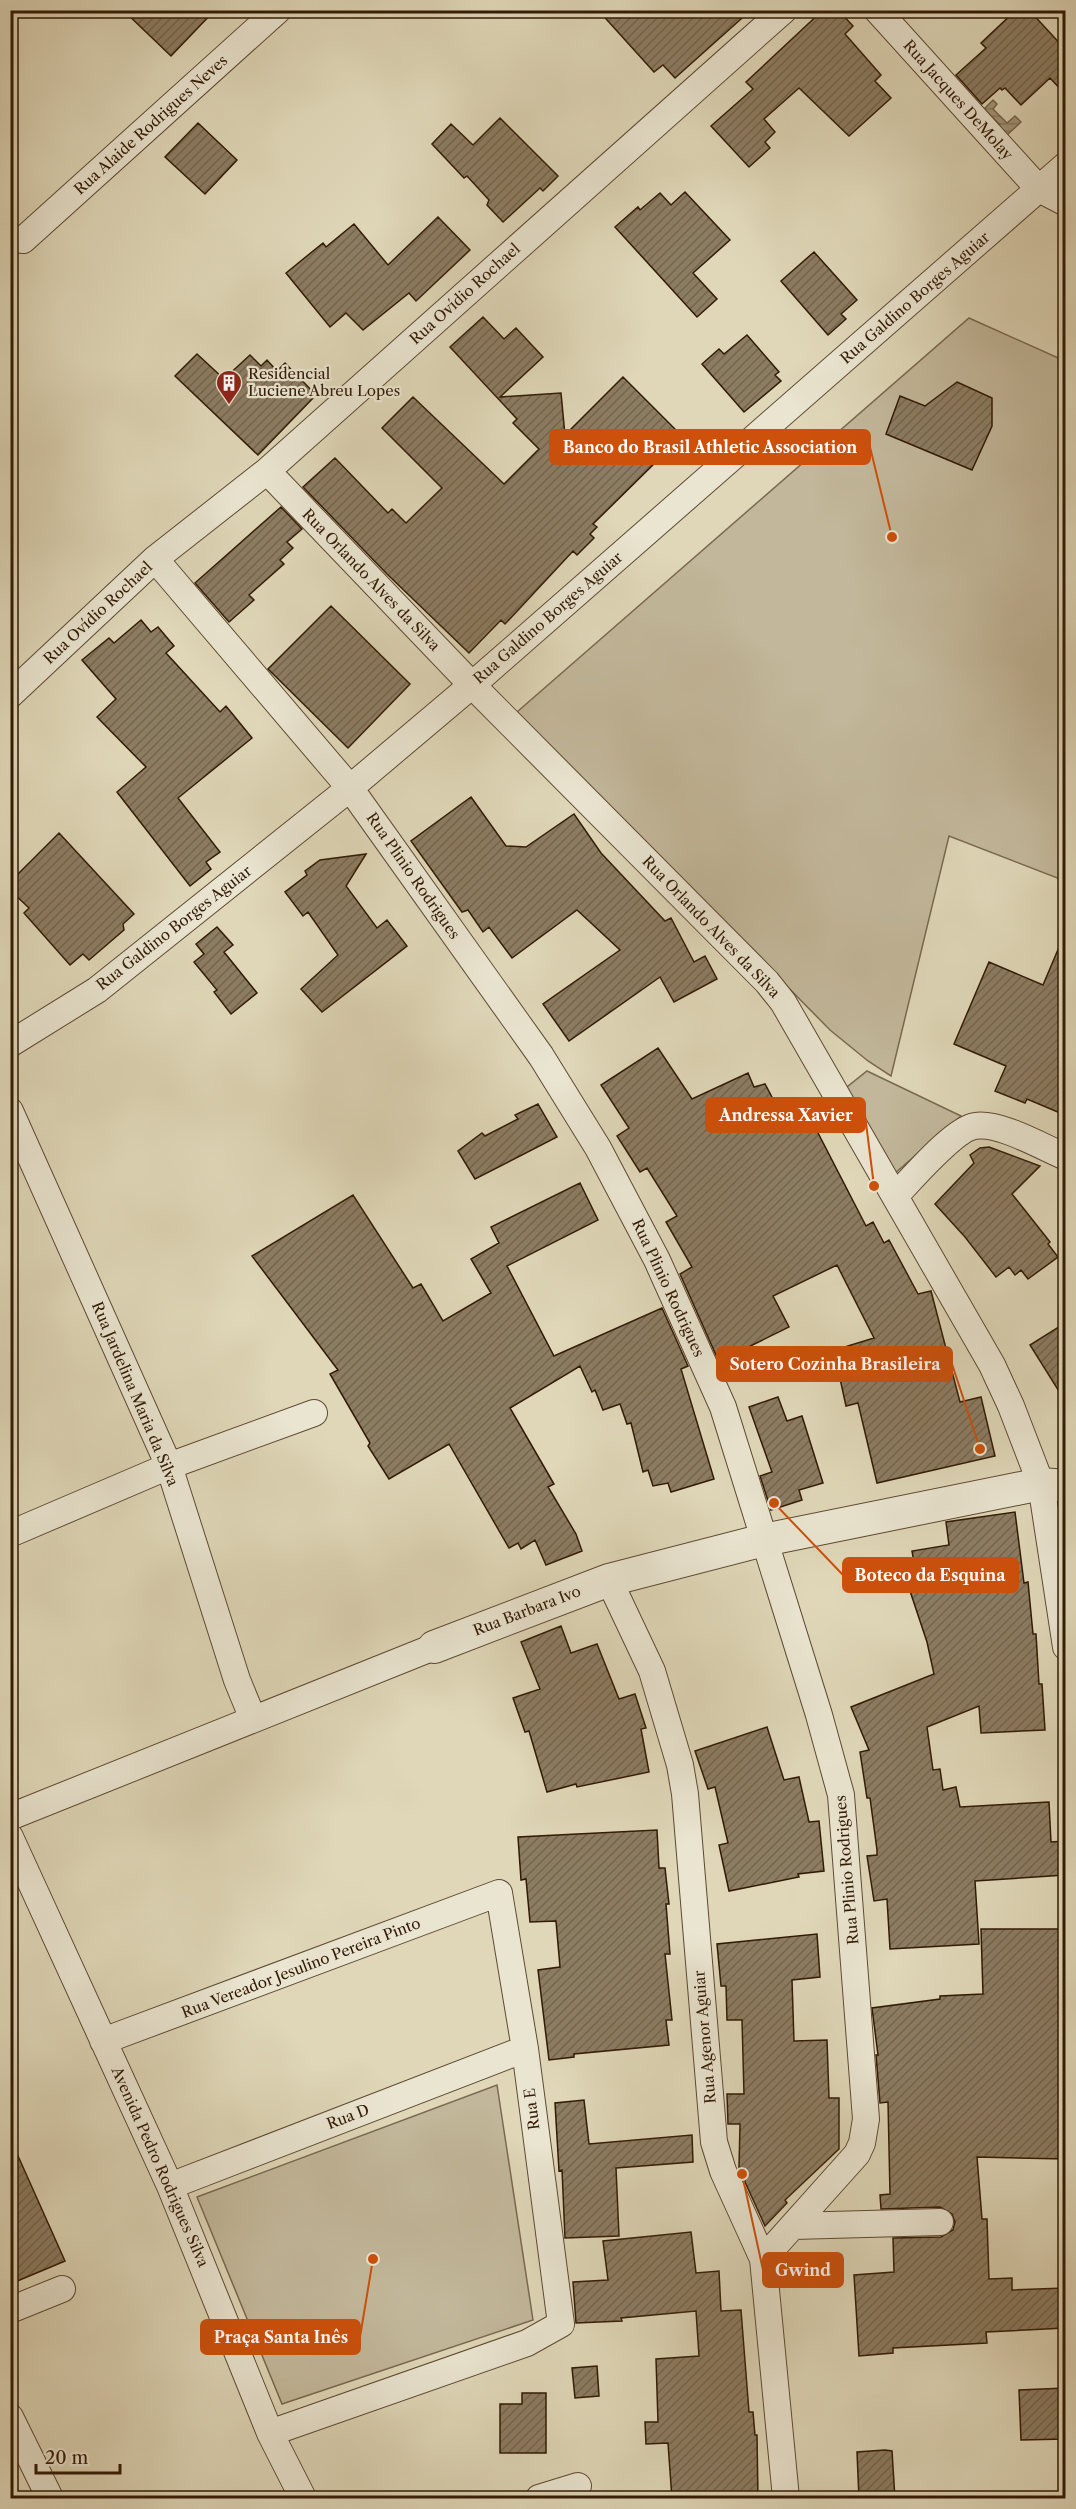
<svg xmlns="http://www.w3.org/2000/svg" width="1076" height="2509" font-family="'Libre Caslon Text',serif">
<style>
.green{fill:#c2b79a;stroke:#7a6850;stroke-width:1.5}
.water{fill:url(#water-rules);stroke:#76654c;stroke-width:1.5}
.building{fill:url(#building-hatch);stroke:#321a05;stroke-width:1.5}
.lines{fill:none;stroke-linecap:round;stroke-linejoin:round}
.minor-casing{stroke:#5d4932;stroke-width:28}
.tertiary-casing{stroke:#5d4932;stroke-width:34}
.minor{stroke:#eae5d1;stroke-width:26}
.tertiary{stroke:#eae5d1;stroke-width:32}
.labels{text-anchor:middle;stroke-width:4.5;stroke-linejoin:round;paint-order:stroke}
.street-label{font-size:15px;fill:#321a05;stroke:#eae5d1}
.poi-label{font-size:15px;fill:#321a05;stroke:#eae5d1;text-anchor:start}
.leader{fill:none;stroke:#cd500b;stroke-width:2}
.callout-dot{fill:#cd500b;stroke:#eae5d1;stroke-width:2}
.callout{fill:#cd500b;stroke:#cd500b;stroke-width:2}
.callout-label{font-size:16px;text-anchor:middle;font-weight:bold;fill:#fff}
</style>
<defs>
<pattern id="water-rules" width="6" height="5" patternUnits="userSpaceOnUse" patternTransform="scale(1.5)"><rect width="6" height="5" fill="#a4977b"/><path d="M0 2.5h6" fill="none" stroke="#867a63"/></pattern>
<pattern id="building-hatch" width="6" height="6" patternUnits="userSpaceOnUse" patternTransform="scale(1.5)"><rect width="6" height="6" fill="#8c7c62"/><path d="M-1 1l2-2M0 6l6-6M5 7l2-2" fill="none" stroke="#73654f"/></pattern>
</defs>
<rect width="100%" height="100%" fill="#dfd7b8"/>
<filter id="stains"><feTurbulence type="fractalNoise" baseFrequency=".00333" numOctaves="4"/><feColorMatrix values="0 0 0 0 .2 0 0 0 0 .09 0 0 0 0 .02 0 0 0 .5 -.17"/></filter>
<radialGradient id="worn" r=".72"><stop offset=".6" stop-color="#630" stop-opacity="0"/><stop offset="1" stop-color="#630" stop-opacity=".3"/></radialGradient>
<path class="green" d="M969 318 1065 361V881L949 836 891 1076 868 1061 830 1030 517 712Z
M867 1071 961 1116 894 1174 847 1087Z
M497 2085 533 2320 282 2404 197 2197Z"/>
<path class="water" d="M993 100 997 104 993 109 1007 123 1015 116 1021 122 1005 137 996 128 1000 125 984 109Z"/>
<path class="building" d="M123 10H215L171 56Z
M598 10H751L675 78 663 65 654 72Z
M823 10H838L853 26 845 34 881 75 875 81 891 98 849 136 799 88 764 119 775 132 765 142 770 148 749 167 711 126 753 89 746 82Z
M1016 10H1029L1065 49V94L1050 78 1021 105 1005 88 1002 90 1000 88 982 104 956 75 986 48 981 43Z
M500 118 558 176 543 191 540 188 503 222 487 205 489 200 467 176 464 178 432 144 451 124 473 145Z
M198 123 237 160 205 194 165 157Z
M685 192 730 240 693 273 717 299 697 317 615 227 638 207 640 210 660 193 671 205Z
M438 217 470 250 416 301 409 293 363 330 346 313 330 327 286 273 323 243 326 247 354 224 388 265Z
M814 252 857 300 841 314 846 319 828 335 781 281Z
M483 317 504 339 516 328 543 357 500 397 561 393 565 435 623 377 703 457 658 460 593 524 597 527 590 534 594 538 577 555 573 551 505 624 501 620 469 653 387 574 303 487 335 458 388 513 392 509 406 523 442 488 382 428 413 397 504 484 539 449 513 423 517 419 450 347Z
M747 335 779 372 775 375 781 381 744 412 702 364 719 349 724 354Z
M197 354 224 379 250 355 261 366 267 360 277 371 285 363 316 395 258 455 175 376Z
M957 382 992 398V426L972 470 886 434 900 396 925 406Z
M281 507 302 529 287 542 293 548 280 560 284 564 249 595 254 600 229 622 195 583Z
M331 606 410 684 348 748 268 669Z
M141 620 151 632 158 627 174 646 166 653 220 712 226 706 252 738 178 798 220 852 206 862 211 869 190 886 117 792 146 767 97 717 116 699 82 660 109 638 114 643Z
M471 797 506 846 526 847 574 814 601 853 665 921 671 918 694 962 705 956 717 979 674 1002 660 977 569 1041 543 1004 620 950 577 910 512 958 489 927 483 932 468 910 462 912 411 841Z
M59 833 134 914 123 924 124 930 89 960 83 954 70 965 24 913 29 908 10 890V882Z
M366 854 346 886 377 928 387 920 407 946 322 1012 301 989 338 955 308 912 303 916 285 892 307 875 305 871 320 860Z
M217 927 233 945 224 952 257 993 231 1014 214 992 217 990 194 962 204 954 196 944Z
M1065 933V1115L1027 1099 1025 1103 995 1091 1006 1066 954 1044 989 962 1043 985Z
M658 1048 692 1099 748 1073 754 1087 765 1084 783 1118 821 1100 830 1122 816 1129 866 1226 873 1222 884 1243 889 1240 918 1294 931 1291 960 1402 981 1397 995 1456 877 1483 858 1403 846 1406 839 1374 844 1373 838 1349 874 1338 837 1265 773 1296 789 1327 728 1357 726 1352 716 1355 680 1274 692 1267 666 1222 677 1216 647 1168 640 1172 617 1136 629 1128 601 1085Z
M538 1104 557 1137 475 1179 458 1151 482 1133 485 1136 518 1119 515 1115Z
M989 1147 1040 1166 1012 1194 1050 1242 1048 1244 1058 1257 1028 1279 1021 1270 1015 1275 1009 1267 996 1277 965 1237 935 1204 974 1163 970 1155 980 1148Z
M580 1183 598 1220 507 1266 554 1356 662 1308 688 1366 681 1369 714 1479 671 1492 668 1483 653 1486 648 1470 643 1472 631 1423 627 1424 620 1404 603 1410 595 1390 592 1392 580 1366 510 1408 554 1484 548 1487 576 1534 582 1551 546 1565 535 1540 521 1549 518 1543 509 1548 449 1444 389 1479 368 1446 370 1443 330 1374 338 1370 252 1256 353 1195 413 1288 421 1284 443 1321 491 1293 471 1259 499 1243 491 1227Z
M1065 1323V1401L1030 1345Z
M778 1397 787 1421 802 1416 823 1483 799 1490 802 1500 771 1510 760 1476 772 1472 749 1407Z
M1015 1512 1024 1583 1028 1582 1033 1634H1036L1039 1684H1042L1045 1730 981 1733 979 1706 927 1727 933 1770 940 1769 943 1790 956 1787 960 1807 1049 1802 1051 1842 1065 1841V1875L975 1881 979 1944 890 1949 887 1899 874 1901 867 1856 877 1855V1850L870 1798H867L860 1752 869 1750 851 1707 934 1674 927 1642 910 1591 917 1579 912 1551 949 1545 946 1522Z
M561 1626 571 1653 597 1644 619 1699 635 1694 646 1728 641 1729 649 1772 577 1787 576 1784 547 1792 529 1731 525 1732 513 1698 540 1689 521 1642Z
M767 1727 784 1780 799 1777 809 1822 819 1821 824 1871 798 1874 799 1877 729 1891 719 1845 728 1843 715 1787 708 1789 695 1751Z
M657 1830 659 1868H665L669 1904H666L670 1954H665L672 2020H666L669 2045 574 2054V2057L549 2060 538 1970 560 1967 556 1921 530 1922 526 1879 521 1880 518 1837Z
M981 1929H1065V2159L977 2157 982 2219H987L989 2279 1012 2278V2290L1065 2288V2328L986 2332 987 2343 893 2348V2353L859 2356 854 2275 894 2272 893 2238 941 2237 953 2230 955 2222 952 2214 940 2207 881 2209 880 2195 890 2194 888 2102 880 2103 876 2055H878L872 2008 940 1999V1996L983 1994Z
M817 1934 820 1977 792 1980 794 2041 827 2040 829 2098H839V2149L785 2200 787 2203 765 2226 745 2182 744 2168H739L740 2124H728L727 2094H744L742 2020H727L726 1986H721L717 1944Z
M584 2100 589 2144 692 2135 693 2162 616 2168 619 2236 565 2238 562 2170 559 2171 555 2103Z
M10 2138 65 2261 10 2284Z
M691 2232 696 2273 719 2271 721 2311 741 2310 749 2412H753L755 2435H757L758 2499H672L668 2443 646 2444 645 2422H658L656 2359 699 2356 696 2311 621 2318 622 2321 576 2323 573 2282 608 2280 603 2241Z
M597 2366 599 2396 575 2398 572 2368Z
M1065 2388V2439L1021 2440 1019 2390Z
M522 2393H546V2453H500V2404H522Z
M885 2450 892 2451 895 2499H859L857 2452Z"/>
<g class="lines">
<defs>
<path id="minor" d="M877 10 1039 189 1066 203
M23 240 278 10
M267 471 472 685 767 982 783 1002 992 1365 1011 1406 1041 1484 1066 1647
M155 559 350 788 541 1056 598 1148 657 1260 723 1407 819 1715 841 1795 866 2119 862 2143 857 2154 763 2259
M10 695 155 559 267 471 784 10
M10 1044 97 990 350 788 472 685 1066 165
M10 1111 169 1466 237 1680 253 1719
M896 1195C912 1179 954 1129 975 1126 1000 1122 1042 1147 1066 1157
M10 1534 169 1466 314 1413
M609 1580 652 1671 680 1765 685 1794 714 2142 723 2171 763 2259 786 2498
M10 1817 434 1647
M10 1837 170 2186 270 2433 303 2498
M103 2041 499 1893 525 2049 561 2324 527 2343 270 2433
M170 2186 525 2049
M793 2226 940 2222
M10 2310 62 2289
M10 2417 50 2498
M539 2498 578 2486"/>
<path id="tertiary" d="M434 1647 609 1580 764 1540 1041 1484 1066 1486"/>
</defs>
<use href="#minor" class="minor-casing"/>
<use href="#tertiary" class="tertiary-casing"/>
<use href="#minor" class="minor"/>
<use href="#tertiary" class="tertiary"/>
</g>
<defs>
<symbol id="building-pin" viewBox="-11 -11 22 30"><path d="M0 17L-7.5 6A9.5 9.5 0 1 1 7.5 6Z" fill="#8f2418" stroke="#eae5d1"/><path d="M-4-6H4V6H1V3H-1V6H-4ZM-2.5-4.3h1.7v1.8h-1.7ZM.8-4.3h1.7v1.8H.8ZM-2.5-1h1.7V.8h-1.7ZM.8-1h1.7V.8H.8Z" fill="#fff"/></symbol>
</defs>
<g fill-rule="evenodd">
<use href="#building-pin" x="214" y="368" width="30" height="40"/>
</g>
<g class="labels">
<g class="street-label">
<text transform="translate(958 100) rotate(48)" y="5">Rua Jacques DeMolay</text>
<text transform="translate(151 125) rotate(-42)" y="5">Rua Alaide Rodrigues Neves</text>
<text transform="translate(465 294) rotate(-42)" y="5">Rua Ovídio Rochael</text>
<text transform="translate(915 298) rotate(-41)" y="5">Rua Galdino Borges Aguiar</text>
<text transform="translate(371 580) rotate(46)" y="5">Rua Orlando Alves da Silva</text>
<text transform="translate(98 613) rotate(-43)" y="5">Rua Ovídio Rochael</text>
<text transform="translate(548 618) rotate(-41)" y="5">Rua Galdino Borges Aguiar</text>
<text transform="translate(413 876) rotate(55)" y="5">Rua Plinio Rodrigues</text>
<text transform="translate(711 927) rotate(46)" y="5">Rua Orlando Alves da Silva</text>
<text transform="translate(174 928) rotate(-38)" y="5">Rua Galdino Borges Aguiar</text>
<text transform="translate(668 1288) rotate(65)" y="5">Rua Plinio Rodrigues</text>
<text transform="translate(135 1394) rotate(67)" y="5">Rua Jardelina Maria da Silva</text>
<text transform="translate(527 1611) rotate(-21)" y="5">Rua Barbara Ivo</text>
<text transform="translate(847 1870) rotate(-95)" y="5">Rua Plinio Rodrigues</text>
<text transform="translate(301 1968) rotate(-21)" y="5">Rua Vereador Jesulino Pereira Pinto</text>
<text transform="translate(705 2037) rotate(-95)" y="5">Rua Agenor Aguiar</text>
<text transform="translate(532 2109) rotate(-97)" y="5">Rua E</text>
<text transform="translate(348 2117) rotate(-21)" y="5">Rua D</text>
<text transform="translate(160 2167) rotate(66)" y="5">Avenida Pedro Rodrigues Silva</text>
</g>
<g class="poi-label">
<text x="248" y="379">Residencial<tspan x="248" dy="17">Luciene Abreu Lopes</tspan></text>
</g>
</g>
<path class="leader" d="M892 537L870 447M874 1186L865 1115M980 1449L952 1364M774 1503L843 1575M742 2174L763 2270M373 2259L360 2337"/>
<g class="callout-dot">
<circle cx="892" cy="537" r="6"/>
<circle cx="874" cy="1186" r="6"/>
<circle cx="980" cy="1449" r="6"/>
<circle cx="774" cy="1503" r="6"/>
<circle cx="742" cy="2174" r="6"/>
<circle cx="373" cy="2259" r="6"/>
</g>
<g class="callout">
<rect x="550" y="430" width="320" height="34" rx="6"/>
<rect x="706" y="1098" width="159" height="34" rx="6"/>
<rect x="717" y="1347" width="235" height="34" rx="6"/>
<rect x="843" y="1558" width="175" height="34" rx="6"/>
<rect x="763" y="2253" width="80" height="34" rx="6"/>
<rect x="201" y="2320" width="159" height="34" rx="6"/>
</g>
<g class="callout-label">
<text x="710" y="453">Banco do Brasil Athletic Association</text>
<text x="786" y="1121">Andressa Xavier</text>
<text x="835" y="1370">Sotero Cozinha Brasileira</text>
<text x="930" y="1581">Boteco da Esquina</text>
<text x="803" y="2276">Gwind</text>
<text x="281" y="2343">Praça Santa Inês</text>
</g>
<rect width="1076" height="2509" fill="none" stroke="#dfd7b8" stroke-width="36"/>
<rect x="12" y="12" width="1052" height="2485" fill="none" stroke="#321a05" stroke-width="3"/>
<rect x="18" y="18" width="1040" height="2473" fill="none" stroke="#321a05" stroke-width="1.5"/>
<path d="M36 2464v9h84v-9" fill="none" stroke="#321a05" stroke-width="3"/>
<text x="45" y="2464" font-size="18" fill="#321a05" stroke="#eae5d1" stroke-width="4.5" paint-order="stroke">20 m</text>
<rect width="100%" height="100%" filter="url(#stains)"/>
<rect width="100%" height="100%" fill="url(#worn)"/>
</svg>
